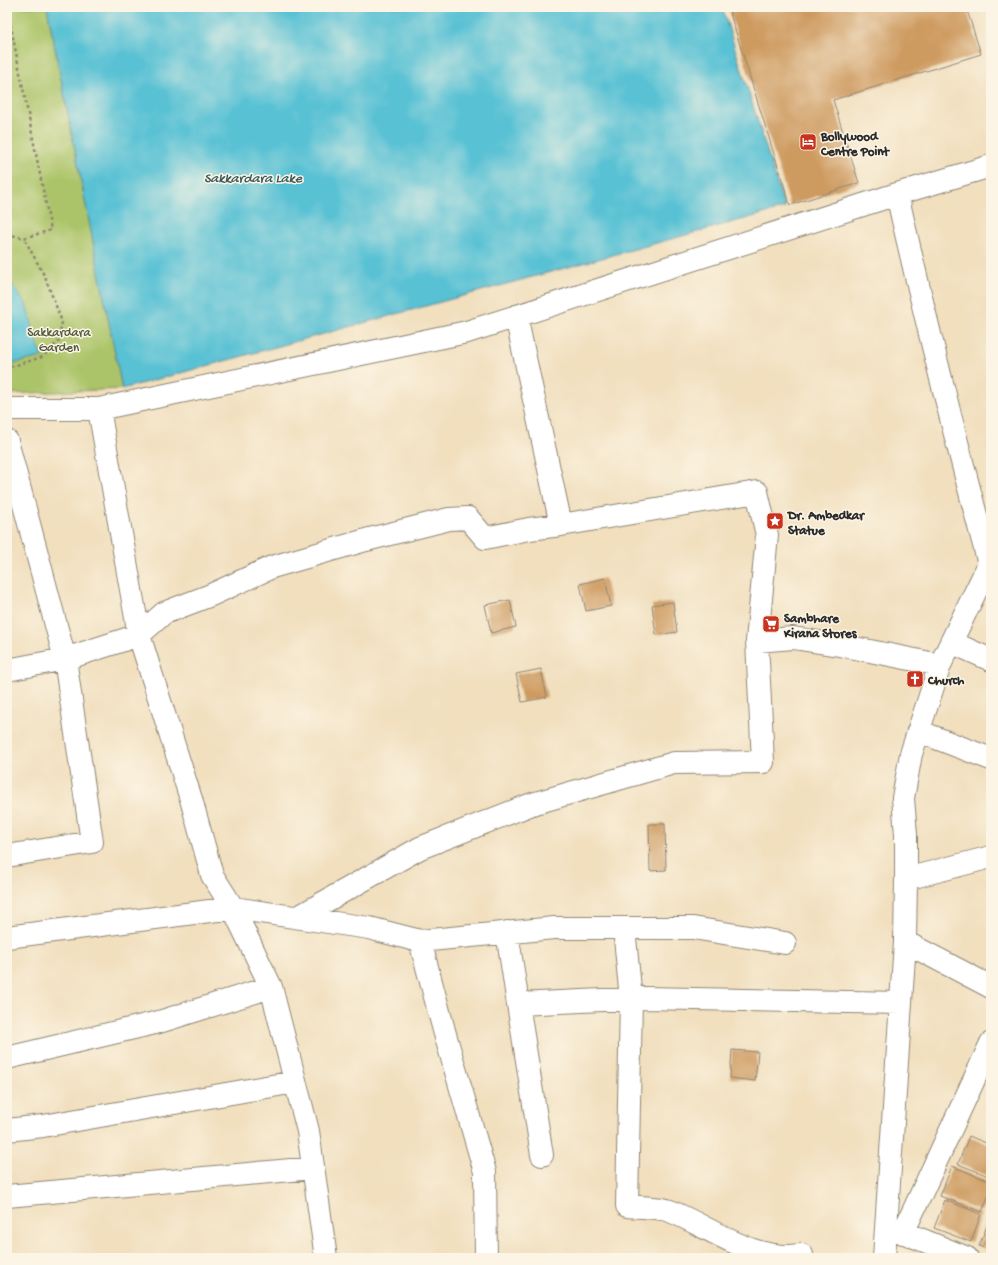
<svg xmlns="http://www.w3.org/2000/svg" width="998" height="1265" font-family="'Gochi Hand',sans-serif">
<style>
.green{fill:#acc469;stroke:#6c784a}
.water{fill:#58c1d4;stroke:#427680}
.building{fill:#cd9a5e}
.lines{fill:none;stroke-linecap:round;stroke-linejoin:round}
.minor-casing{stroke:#8e8574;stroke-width:24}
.path{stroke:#8e8574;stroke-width:2.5;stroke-dasharray:3 3;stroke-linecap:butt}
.minor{stroke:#fff;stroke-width:22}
.labels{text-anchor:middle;stroke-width:3;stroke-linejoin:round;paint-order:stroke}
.poi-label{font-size:13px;font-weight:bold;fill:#2b2b2b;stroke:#fcf5e5;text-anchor:start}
.park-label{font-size:13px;fill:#52593e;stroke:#fcf5e5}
.water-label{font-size:14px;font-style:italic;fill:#38585e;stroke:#fcf5e5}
</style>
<rect width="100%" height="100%" fill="#fcf5e5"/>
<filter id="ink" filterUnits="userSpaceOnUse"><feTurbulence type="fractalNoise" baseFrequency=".025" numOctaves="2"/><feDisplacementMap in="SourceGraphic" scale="8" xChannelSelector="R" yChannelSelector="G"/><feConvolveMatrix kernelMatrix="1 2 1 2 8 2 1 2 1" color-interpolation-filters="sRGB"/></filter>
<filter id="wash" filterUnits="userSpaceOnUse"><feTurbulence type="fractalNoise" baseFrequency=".012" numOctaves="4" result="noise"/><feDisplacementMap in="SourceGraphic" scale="16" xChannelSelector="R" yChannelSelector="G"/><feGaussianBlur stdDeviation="0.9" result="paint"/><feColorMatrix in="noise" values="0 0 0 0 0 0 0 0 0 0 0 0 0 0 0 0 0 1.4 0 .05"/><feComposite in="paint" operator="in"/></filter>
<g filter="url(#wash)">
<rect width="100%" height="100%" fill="#f1dfbe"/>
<path class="green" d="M7 7H47L122 389 7 394Z"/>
<path class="water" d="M47 7H722L785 208 122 389Z
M7 278 26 304 42 357 7 365Z"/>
<g id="blocks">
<path class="building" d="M728 7H966L981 54 833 100 859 183 790 205Z
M605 578 611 606 586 611 580 584Z
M510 600 516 627 491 633 485 605Z
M673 602 677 632 656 635 652 605Z
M541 669 547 697 522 702 516 674Z
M649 824H665L666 870 650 871Z
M732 1050 758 1052 755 1081 730 1078Z
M969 1136 991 1145V1177L958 1164Z
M952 1166 991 1182V1189L982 1212 940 1196Z
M945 1200 981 1214 971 1242 934 1228Z
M990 1218 991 1219V1251L979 1246Z"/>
</g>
</g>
<g filter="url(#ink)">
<use href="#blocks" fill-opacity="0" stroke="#8e8574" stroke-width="1"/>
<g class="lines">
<defs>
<path id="minor" d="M897 194C925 318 956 441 989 564L991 565
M516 316 561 525
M7 409H99L467 332 897 194 991 166
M99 409 139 635 191 799 212 875 233 908 369 928 420 941 445 1034 485 1172 486 1258
M7 441 65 659 92 842 7 856
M951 642 991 660
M7 670 65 659 139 635 164 613 211 595 272 567 366 540 449 519 468 518 485 538 529 529 561 525 757 492 767 535 757 641 793 638 845 646 940 665
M918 731 991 759
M906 879V835L903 798 911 754 940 665 989 564
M298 917 420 848 532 804 674 763 763 762 757 641
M624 928 631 999 627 1206C638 1207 661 1207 670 1211 714 1229 752 1262 802 1255
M507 932 518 1004 645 998 901 1003
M7 937 233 908 271 987 308 1131 326 1258
M420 941 554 928H693L785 943
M905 942 991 987
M518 1004 542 1155
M7 1058 159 1022 271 987
M7 1130 43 1126 295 1082
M7 1196 313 1168
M890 1227 967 1258
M903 1233 991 1043
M884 1258 905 942 906 879 991 857"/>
</defs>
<use href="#minor" class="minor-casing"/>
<path class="path" d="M7 7 51 230 24 238 45 277 62 322 59 341 42 357 7 368
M7 234 24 238
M791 532 793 535 801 532"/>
<use href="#minor" class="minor"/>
</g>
</g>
<defs>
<symbol id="hotel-square" viewBox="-11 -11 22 22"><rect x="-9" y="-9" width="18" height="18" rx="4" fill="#c8321e" stroke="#fcf5e5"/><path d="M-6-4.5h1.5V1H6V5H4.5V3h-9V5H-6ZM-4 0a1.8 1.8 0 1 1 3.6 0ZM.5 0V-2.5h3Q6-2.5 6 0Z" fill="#fff"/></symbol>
<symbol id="sight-square" viewBox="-11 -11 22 22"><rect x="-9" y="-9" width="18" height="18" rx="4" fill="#c8321e" stroke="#fcf5e5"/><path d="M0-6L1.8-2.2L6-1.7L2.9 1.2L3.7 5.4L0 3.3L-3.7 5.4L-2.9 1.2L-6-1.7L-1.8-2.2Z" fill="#fff"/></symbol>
<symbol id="supermarket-square" viewBox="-11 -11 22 22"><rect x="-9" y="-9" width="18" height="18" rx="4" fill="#c8321e" stroke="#fcf5e5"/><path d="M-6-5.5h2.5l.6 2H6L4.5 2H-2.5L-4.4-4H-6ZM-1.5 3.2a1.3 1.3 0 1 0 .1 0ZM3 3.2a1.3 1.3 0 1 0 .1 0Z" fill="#fff"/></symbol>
<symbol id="church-square" viewBox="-11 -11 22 22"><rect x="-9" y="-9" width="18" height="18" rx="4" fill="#c8321e" stroke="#fcf5e5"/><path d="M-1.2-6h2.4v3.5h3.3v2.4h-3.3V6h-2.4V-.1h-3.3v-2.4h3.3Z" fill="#fff"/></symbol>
</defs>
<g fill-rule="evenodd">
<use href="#hotel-square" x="798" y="132" width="20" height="20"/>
<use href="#sight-square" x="765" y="511" width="20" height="20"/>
<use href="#supermarket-square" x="761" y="614" width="20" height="20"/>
<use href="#church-square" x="905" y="669" width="20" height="20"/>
</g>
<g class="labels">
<g class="poi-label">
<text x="821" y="140">Bollywood<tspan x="821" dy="15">Centre Point</tspan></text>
<text x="788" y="519">Dr. Ambedkar<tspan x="788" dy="15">Statue</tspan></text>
<text x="784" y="622">Sambhare<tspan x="784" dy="15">Kirana Stores</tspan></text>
<text x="928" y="684">Church</text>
</g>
<g class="park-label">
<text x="59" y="336">Sakkardara<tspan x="59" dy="15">Garden</tspan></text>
</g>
<g class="water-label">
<text x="253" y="182">Sakkardara Lake</text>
</g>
</g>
<rect width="998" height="1265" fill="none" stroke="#fcf5e5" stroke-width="24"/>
</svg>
